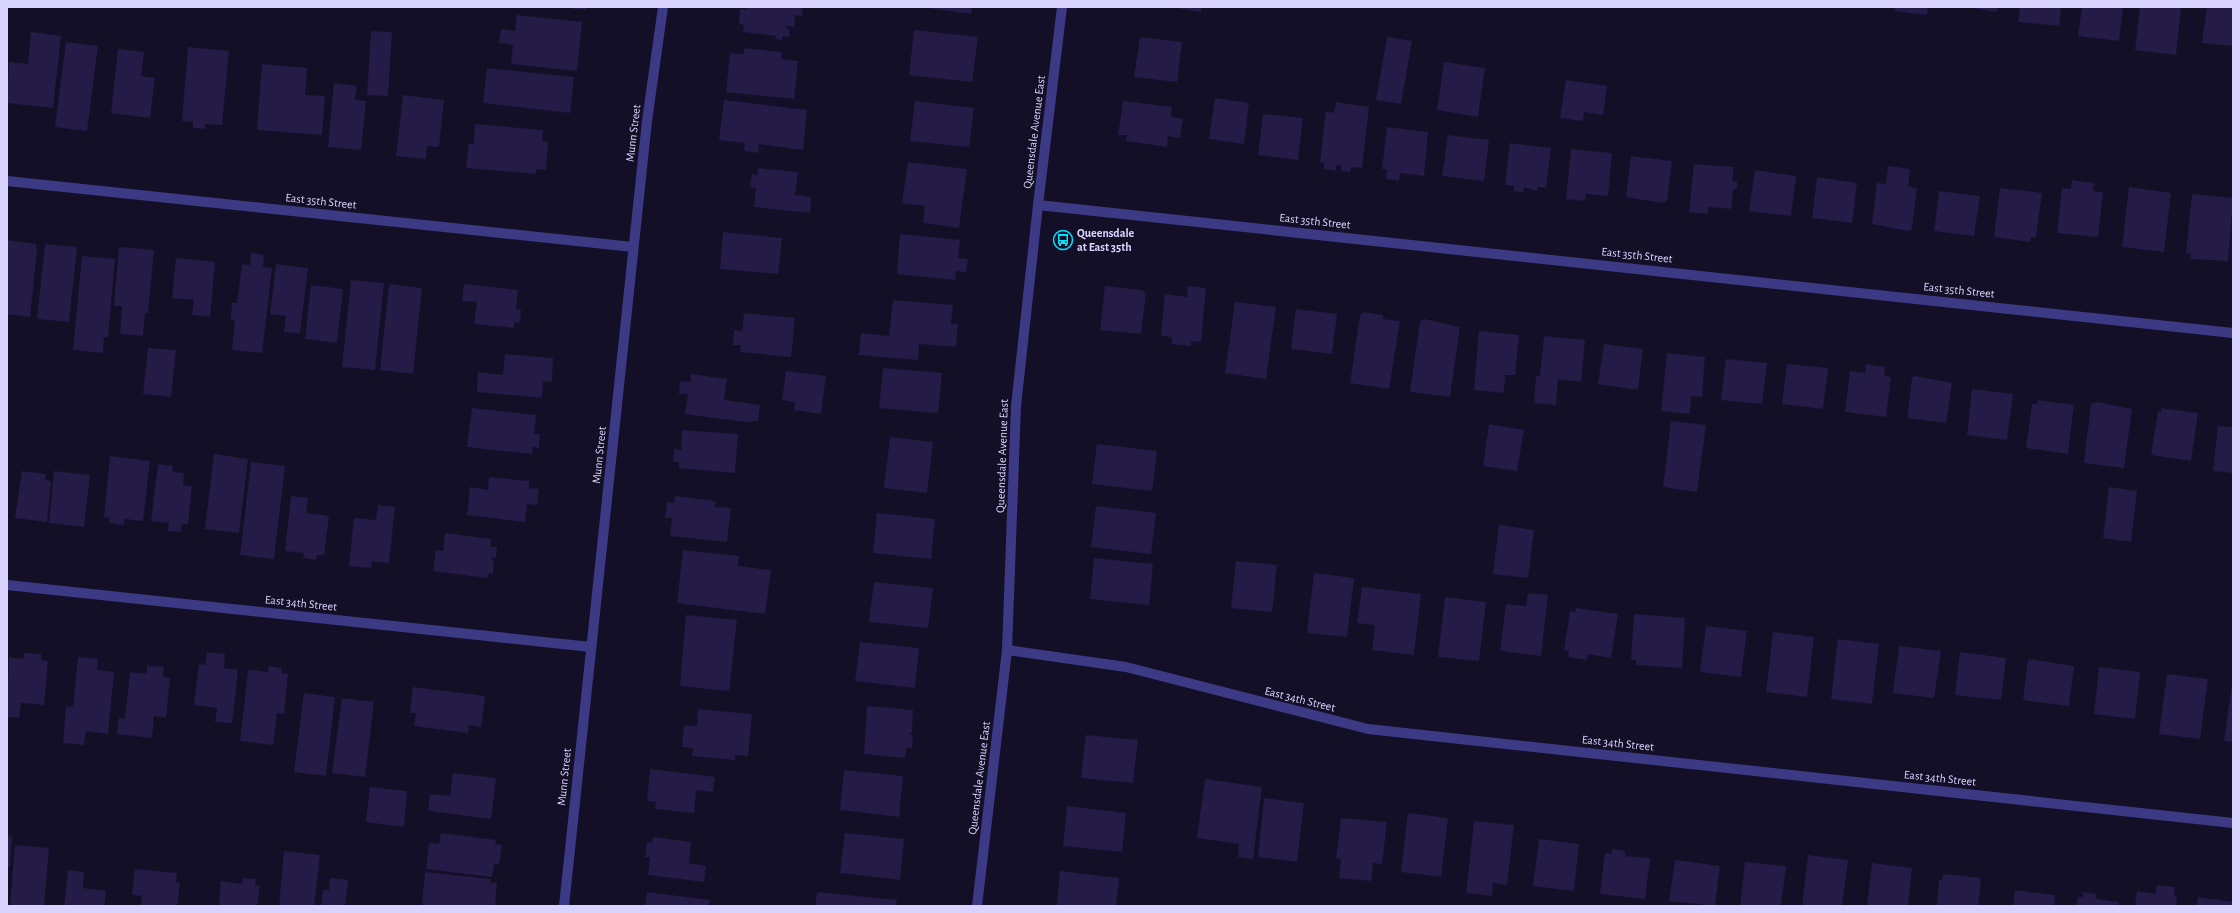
<svg xmlns="http://www.w3.org/2000/svg" width="2240" height="913" font-family="'Alegreya Sans',sans-serif">
<style>
.building{fill:#241b47}
.lines{fill:none;stroke-linecap:round;stroke-linejoin:round}
.minor{stroke:#3d3a85;stroke-width:10}
.labels{text-anchor:middle;stroke-width:3;stroke-linejoin:round;paint-order:stroke}
.street-label{font-size:12px;fill:#d9d4ff;stroke:#130f26}
.poi-label{font-size:12px;font-weight:bold;fill:#d9d4ff;stroke:#130f26;text-anchor:start}
</style>
<rect width="100%" height="100%" fill="#130f26"/>
<path class="building" d="M560 7H586V10Z
M747 7H803L802 16 795 15 794 27 785 26 789 29V37L783 36 782 40 775 39 776 36 743 32 744 25 739 24 740 9 747 10Z
M922 7H972L971 14Z
M1171 7H1202L1201 12Z
M1895 7H1928L1927 15 1895 11Z
M1966 7H1998L1997 12Z
M2020 7H2061L2059 26 2018 22Z
M2082 7H2123L2119 41 2078 36Z
M2140 7H2181L2176 55 2135 50Z
M2207 7H2233V46L2202 43Z
M517 15 582 22 577 71 511 64 513 45 499 43 501 29 515 31Z
M914 30 978 37 972 82 909 75Z
M371 31 392 32 388 96 367 95Z
M31 32 61 36 53 108 7 103 9 62 28 64Z
M1140 37 1182 42 1177 82 1134 77Z
M1387 37 1412 41 1401 104 1376 100Z
M66 42 98 46 87 131 55 127Z
M188 47 229 51 222 125 205 124V129L193 128V122L182 121Z
M744 48 782 52 781 59 798 61 794 99 726 92 730 53 744 54Z
M118 49 144 52 141 76 155 78 150 118 111 113Z
M1444 62 1485 68 1478 117 1437 110Z
M262 64 307 68 305 95 325 96 322 135 257 130Z
M487 68 574 77 570 113 483 103Z
M1566 80 1607 86 1603 115 1584 112 1583 121 1560 118Z
M334 83 357 86 355 100 366 101 361 150 328 147Z
M403 95 444 100 439 147 427 146 426 159 396 156Z
M1215 98 1249 103 1244 144 1209 139Z
M724 100 807 110 803 150 759 144 758 153 744 151 745 143 719 140Z
M915 101 974 108 969 147 910 141Z
M1123 101 1172 107 1171 117 1183 119 1180 138 1168 136 1167 147 1126 141 1127 135H1118Z
M1336 102 1369 107 1362 168 1351 167 1350 172 1341 171 1342 166 1336 165V171L1324 169V163L1320 162 1326 111 1334 113Z
M1263 114 1303 118 1298 160 1258 155Z
M475 124 543 130 542 141H548L546 170 536 169V174L466 168 469 144H474Z
M1387 127 1428 132 1424 176 1400 173 1399 181 1386 179 1387 169H1382Z
M1448 135 1489 140 1484 181 1442 176Z
M1510 143 1551 148 1546 188 1538 187 1537 191 1524 187 1523 193 1514 191V186L1505 185Z
M1571 149 1612 153 1608 196 1586 194 1585 201 1566 199Z
M1631 156 1672 161 1667 201 1662 203 1626 197Z
M908 162 967 169 959 228 923 223 925 206 902 203Z
M1694 164 1734 167 1732 181 1737 182V189H1733L1731 209 1708 207V214L1689 212Z
M1888 166 1910 169 1908 187 1917 188 1912 229 1908 231 1872 224 1877 183 1886 184Z
M758 168 798 172 795 195 811 197 810 213 754 207 756 188 750 187 752 174 757 175Z
M1755 170 1796 176 1791 216 1749 211Z
M1817 177 1857 183 1852 223 1812 218Z
M2072 180 2094 183 2093 191 2103 192 2098 237 2057 233 2062 188 2071 189Z
M2129 187 2171 193 2164 252 2122 247Z
M2000 188 2042 193 2036 237H2031L2030 242 1994 237Z
M1939 191 1980 196 1974 236 1934 231Z
M2192 194 2233 198 2228 261 2190 259 2191 254 2186 253Z
M723 232 782 238 778 274 720 269Z
M900 234 960 240 958 258 968 259 966 272 956 271 955 280 897 274Z
M7 240 36 244 37 250 30 317 7 314Z
M45 244 77 247 69 322 37 319Z
M119 247 154 250 148 313H145L143 336 120 334 122 306H114Z
M251 253 264 255 263 267 272 268 262 353 232 350 235 320H231L232 303H237L242 264 250 265Z
M82 256 115 259 108 337H104L103 353 73 350Z
M176 258 215 262 210 317 192 315 194 300 172 298Z
M276 264 308 268 300 333 284 332 286 316 270 314Z
M351 280 384 283 375 370 342 367Z
M389 284 422 288 413 374 380 370Z
M464 284 518 290 516 309 521 310 520 323 514 322V328L474 324 477 302 462 301Z
M311 285 343 289 337 343 305 339Z
M1105 286 1142 290 1146 294 1141 334 1100 330Z
M1188 286 1206 288 1201 342 1191 341V346L1172 344V337L1161 336 1165 294 1187 297Z
M893 300 953 305 951 324H958L956 347 919 344 918 360 859 355 861 333 889 336Z
M1235 302 1276 307 1266 379 1225 373Z
M1296 309 1337 314 1332 354 1291 349Z
M1363 312 1383 315V319L1400 321 1389 389 1350 383 1360 315Z
M744 313 795 318 791 357 740 352 741 345H733L734 330 742 331Z
M1424 319 1460 327 1450 397 1410 392 1420 322Z
M1479 331 1519 335 1515 375H1505L1504 393 1474 390Z
M1544 336 1585 340 1581 382 1558 379 1556 405 1534 403 1536 376H1540Z
M1604 344 1643 349 1638 390 1598 384Z
M148 348 176 350 171 397 143 394Z
M1667 353 1705 357 1702 397 1691 396 1690 414 1661 411Z
M505 354 553 358 552 382 543 381 542 398 477 392 478 372 503 375Z
M1726 359 1767 363 1762 404 1721 400Z
M1787 364 1828 368 1823 409 1782 404Z
M1866 364 1885 367 1884 376 1891 377 1886 417 1845 412 1850 371 1865 373Z
M883 368 942 373 938 413 879 408Z
M786 371 826 376 821 414 794 410 795 402 782 400Z
M691 374 727 379 724 400 760 405 758 421 745 422 685 414 688 394H679L680 381 690 382Z
M1915 376 1952 383 1946 423 1907 418 1912 378Z
M1972 389 2013 394 2007 440 1967 435Z
M2038 400 2074 405 2068 454 2026 448 2032 404H2037Z
M2097 402 2132 409 2124 468 2084 463 2091 404Z
M472 408 536 415 534 434H540L539 448 533 447 532 454 467 447Z
M2161 408 2198 413 2191 461 2151 455 2158 411 2161 412Z
M1671 421 1706 425 1697 492 1663 487Z
M1489 424 1524 430 1517 471 1483 466Z
M2218 426 2233 427V473L2213 471Z
M682 430 738 434 735 473 679 468V462H673L674 449 681 450Z
M890 437 933 442 927 493 884 488Z
M1097 444 1157 451 1152 491 1092 484Z
M214 454 248 459 239 533 205 529Z
M110 456 150 461 143 521 124 519V525L109 523 110 518 104 517Z
M251 462 285 466 274 559 240 555Z
M158 464 173 466 172 472 184 473 183 485 192 486 188 524H182L181 532 168 531 169 523 151 521Z
M22 471 46 474 45 480 51 481 47 522 15 518Z
M54 471 90 475 84 527 49 523Z
M489 477 529 481V488L539 489 537 505 527 504 525 522 467 515 470 487 488 490Z
M2109 487 2137 491 2131 542 2103 538Z
M291 496 308 498 306 513 329 516 324 555H317L316 560 303 558 304 553 285 551Z
M675 496 716 501 715 507 731 508 727 542 670 536 672 518H665L667 502 674 503Z
M378 505 395 507 389 563 372 561 371 568 349 566 354 518 376 520Z
M1096 506 1156 513 1151 554 1091 547Z
M877 513 935 519 931 559 873 553Z
M1499 525 1534 530 1528 578 1493 574Z
M445 533 491 539V547H497L496 558 490 557 494 561 493 574 489 573 487 578 433 571 436 550 443 551Z
M683 550 739 556 738 566 771 570 765 614 677 603Z
M1094 558 1153 564 1149 605 1090 599Z
M1236 561 1277 565 1272 612 1231 608Z
M1314 573 1354 578 1347 637 1307 633Z
M874 582 933 588 928 628 869 622Z
M1362 587 1421 594 1414 655 1372 650 1375 625 1357 623Z
M1528 593 1548 595 1541 656 1500 651 1506 604 1526 606Z
M1445 597 1486 602 1479 661 1438 657Z
M1576 608 1618 614 1611 658 1588 654 1587 660 1568 657 1569 651H1564L1570 611 1576 612Z
M1634 614 1685 618 1682 668 1636 665V660H1631Z
M686 615 737 620 729 691 680 686Z
M1706 626 1747 631 1741 677 1700 672Z
M1773 632 1814 637 1807 697 1766 692Z
M1838 639 1879 644 1872 704 1831 699Z
M860 642 919 648 915 688 855 681Z
M1899 646 1941 651 1934 698 1893 693Z
M207 652 225 654 224 668 238 670 232 723 215 722 217 708 194 705 199 664 205 665Z
M1960 652 2006 658 2001 700 1955 695Z
M24 653 41 654V660L48 661 44 705 21 703 19 718 7 717 9 657 24 659Z
M78 657 98 659 97 670 114 672 108 734 86 731 84 745 63 743 66 706 73 707Z
M2028 659 2074 666 2069 706 2023 700Z
M147 666 164 667 163 677 170 678 166 718 154 716 152 738 117 734 119 718 125 719 130 672 147 674Z
M269 666 282 668 281 673 288 674 284 714 277 713 273 745 240 741 248 670 268 672Z
M2099 667 2140 672 2135 719 2094 714Z
M2167 674 2208 679 2200 739 2159 734Z
M2232 683H2233V742L2224 741Z
M413 687 485 696 481 727 469 725 468 733 414 726 416 713H410Z
M304 693 335 697 326 776 294 772Z
M342 698 374 702 365 777 332 773Z
M867 706 913 710 912 732 908 734 913 735 912 748 907 747 905 758 864 754Z
M698 709 752 714 748 756 735 755V760L692 756 693 748 682 747 684 725 697 726Z
M1086 735 1138 740 1133 783 1081 778Z
M650 769 715 777 713 792 696 790 694 813 655 809 656 802 647 801Z
M844 770 903 776 899 817 840 810Z
M453 773 496 778 491 819 428 811 430 794 450 796Z
M1205 779 1262 787 1253 859 1238 857 1239 844 1197 838Z
M370 787 407 791 404 827 366 822Z
M1264 798 1304 803 1297 862 1258 857Z
M1067 806 1126 813 1122 852 1063 846Z
M1408 813 1448 818 1441 877 1401 872Z
M1341 818 1387 822 1382 864 1373 863 1371 881 1339 878 1341 859 1336 858Z
M1474 821 1514 825 1507 885 1493 883 1492 896 1466 893Z
M441 833 496 840 495 844 502 845 499 864H494L492 877 426 869 429 843 439 844Z
M845 833 904 839 900 880 840 873Z
M7 836 12 837 10 867 7 866Z
M653 837 691 842 689 863 706 866 704 882 648 875 650 857H645L647 842 652 843Z
M1539 839 1579 844 1574 891 1533 886Z
M15 845 49 848 44 906H10Z
M1612 849 1625 851V856L1650 858 1645 899 1600 894 1605 853 1612 854Z
M284 851 320 855 314 906H279Z
M1808 855 1848 860 1842 906H1802Z
M1675 860 1720 866 1715 906 1669 901Z
M1745 862 1786 866 1781 906H1740Z
M1872 863 1912 868 1908 906H1867Z
M135 869 177 873 176 882 180 883 177 906H141L142 896 132 895Z
M68 870 84 872 83 888 106 891 104 906H64Z
M1060 871 1119 878 1116 906H1057Z
M425 872 490 879V882L497 883 495 906H422Z
M1943 874 1981 878 1978 906H1937L1939 880H1942Z
M243 878 256 879 255 885H260L257 906H219L221 881 242 884Z
M330 878 348 880 345 906H321L323 890H329Z
M2157 885 2175 887 2174 896H2177L2176 906H2135L2137 891 2155 894Z
M2015 890 2055 895 2054 906H2013Z
M647 892 710 900 709 906H645Z
M817 892 897 900 896 906H815Z
M2083 892 2096 894V899L2119 902 2118 906H2077L2078 897 2083 898Z
M2198 897 2233 902V906H2197Z"/>
<g class="lines">
<path class="minor" d="M7 181 633 247
M1038 205 2233 333
M7 585 591 647
M1007 650 1126 667 1368 729 2233 823
M564 906 647 121 663 7
M977 906 1007 650 1016 406 1038 205 1062 7"/>
</g>
<defs>
<symbol id="bus-ring" viewBox="-11 -11 22 22"><circle r="9.5" fill="#130f26" stroke="#00e5ff" stroke-width="1.5"/><path d="M-5-6H5V4H4V6H2V4H-2V6H-4V4H-5ZM-3.5-4V0h7V-4ZM-3.5 1.2v1.5H-2V1.2ZM2 1.2v1.5H3.5V1.2Z" fill="#00e5ff"/></symbol>
</defs>
<g fill-rule="evenodd">
<use href="#bus-ring" x="1052" y="229" width="22" height="22"/>
</g>
<g class="labels">
<g class="street-label">
<text transform="translate(1034 132) rotate(-83)" y="4">Queensdale Avenue East</text>
<text transform="translate(633 133) rotate(-83)" y="4">Munn Street</text>
<text transform="translate(321 201) rotate(6)" y="4">East 35th Street</text>
<text transform="translate(1315 221) rotate(6)" y="4">East 35th Street</text>
<text transform="translate(1637 255) rotate(6)" y="4">East 35th Street</text>
<text transform="translate(1959 290) rotate(6)" y="4">East 35th Street</text>
<text transform="translate(599 455) rotate(-84)" y="4">Munn Street</text>
<text transform="translate(1002 456) rotate(-88)" y="4">Queensdale Avenue East</text>
<text transform="translate(301 603) rotate(6)" y="4">East 34th Street</text>
<text transform="translate(1300 699) rotate(14)" y="4">East 34th Street</text>
<text transform="translate(1618 743) rotate(6)" y="4">East 34th Street</text>
<text transform="translate(564 777) rotate(-84)" y="4">Munn Street</text>
<text transform="translate(979 778) rotate(-83)" y="4">Queensdale Avenue East</text>
<text transform="translate(1940 778) rotate(6)" y="4">East 34th Street</text>
</g>
<g class="poi-label">
<text x="1077" y="237">Queensdale<tspan x="1077" dy="14">at East 35th</tspan></text>
</g>
</g>
<rect width="2240" height="913" fill="none" stroke="#d9d4ff" stroke-width="16"/>
</svg>
